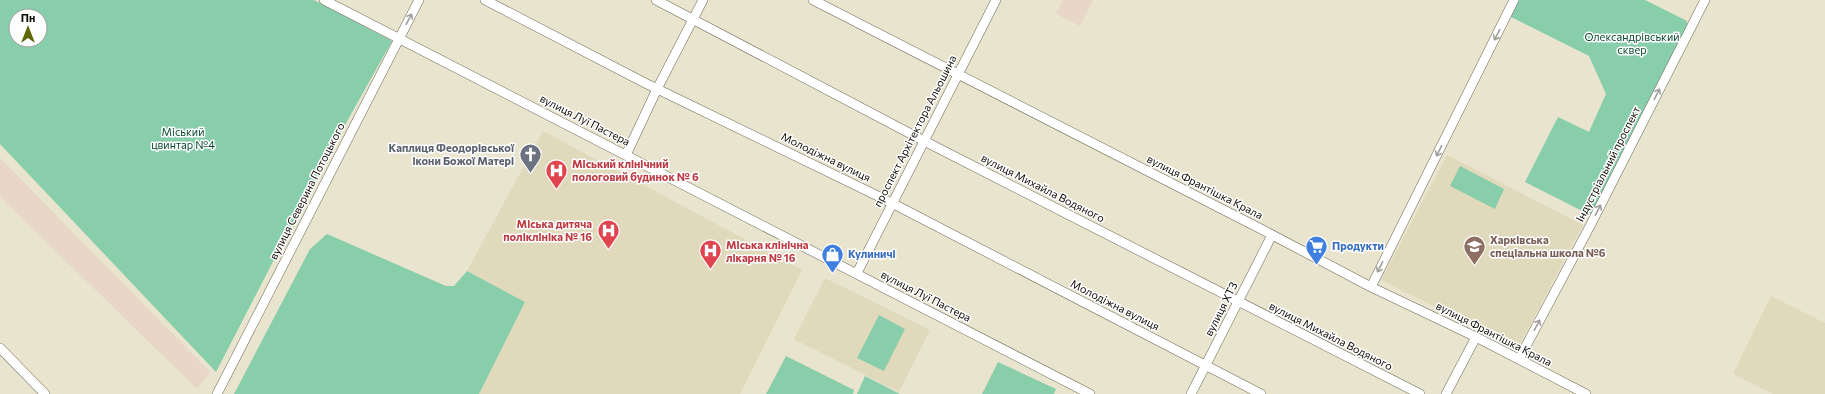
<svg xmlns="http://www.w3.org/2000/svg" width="1825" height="394" font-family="Commissioner,sans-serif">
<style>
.industrial{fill:#e8d6c6}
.built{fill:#e0d9bc}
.green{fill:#89ceab;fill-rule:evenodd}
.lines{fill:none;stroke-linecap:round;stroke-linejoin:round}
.minor-casing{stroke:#6d6856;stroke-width:10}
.minor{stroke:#fff;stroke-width:9}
.oneway{stroke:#9f9e9b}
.labels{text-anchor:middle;stroke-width:3;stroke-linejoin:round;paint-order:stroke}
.park-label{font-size:11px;fill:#084830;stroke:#fff}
.street-label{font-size:11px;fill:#0e0c06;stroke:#fff}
.worship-label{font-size:11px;font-weight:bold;fill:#5b616d;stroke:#fff;text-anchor:end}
.health-label{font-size:11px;font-weight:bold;fill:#be3a42;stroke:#fff;text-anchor:start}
.education-label{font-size:11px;font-weight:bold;fill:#785e54;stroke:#fff;text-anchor:start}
.shop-label{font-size:11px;font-weight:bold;fill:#366cbe;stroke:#fff;text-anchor:start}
</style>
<rect width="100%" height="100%" fill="#e9e4ce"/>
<path class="industrial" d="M1063 0H1093L1080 26 1056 14Z
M0 158 210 372 197 389 0 197Z"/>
<path class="built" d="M543 131 802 270 740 394H479L525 302 467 271Z
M1447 155 1583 225 1518 348 1381 280Z
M825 278 930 330 899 392 794 339Z
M1771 296 1825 323V394H1773L1733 374Z"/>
<path class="green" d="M0 0H314L392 41 326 159 216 372 0 144ZM16 16H40V40H16Z
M1514 0H1645L1687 21 1688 29 1594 217 1525 182 1558 117 1589 132 1606 94 1589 56 1507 15Z
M1460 166 1504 189 1495 209 1450 186Z
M327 234 446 286H454L467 271 525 302 479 394H234L310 249Z
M879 315 905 329 884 371 857 358Z
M786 356 854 390 853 394H766Z
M998 362 1056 389 1054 394H982Z
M865 376 900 394H857Z"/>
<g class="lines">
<defs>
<path id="minor" d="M324 0 1090 394
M485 0 647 84 884 199 1261 394
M656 0 932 145 1420 394
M813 0 1261 229 1371 287 1476 337 1586 394
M626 155 657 89 703 0
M857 273 996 0
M1371 287 1514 0
M0 348 45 394
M1519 359 1590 226 1705 0
M217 394 419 0
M1191 394 1272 235
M1446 394 1476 337"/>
</defs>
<use href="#minor" class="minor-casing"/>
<use href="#minor" class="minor"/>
</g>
<defs><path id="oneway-shaft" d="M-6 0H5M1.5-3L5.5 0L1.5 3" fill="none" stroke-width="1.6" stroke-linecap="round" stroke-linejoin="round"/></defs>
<g class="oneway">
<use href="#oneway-shaft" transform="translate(409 19) rotate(-62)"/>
<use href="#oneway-shaft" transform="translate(1497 35) rotate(117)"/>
<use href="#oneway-shaft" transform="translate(1657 94) rotate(-63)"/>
<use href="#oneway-shaft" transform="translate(1439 151) rotate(117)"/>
<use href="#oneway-shaft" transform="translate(1598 210) rotate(-63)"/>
<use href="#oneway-shaft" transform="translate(1380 267) rotate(117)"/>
<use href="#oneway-shaft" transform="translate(1537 325) rotate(-62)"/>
</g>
<defs>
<symbol id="church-pin" viewBox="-11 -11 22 30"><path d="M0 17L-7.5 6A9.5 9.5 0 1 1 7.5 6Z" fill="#6b7280" stroke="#fff"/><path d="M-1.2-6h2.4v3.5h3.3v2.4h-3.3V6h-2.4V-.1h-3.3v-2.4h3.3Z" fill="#fff"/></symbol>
<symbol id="hospital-pin" viewBox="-11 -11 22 30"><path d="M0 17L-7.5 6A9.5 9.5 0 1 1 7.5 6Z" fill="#e0444e" stroke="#fff"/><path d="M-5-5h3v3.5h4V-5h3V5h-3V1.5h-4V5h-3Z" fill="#fff"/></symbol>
<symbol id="supermarket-pin" viewBox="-11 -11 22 30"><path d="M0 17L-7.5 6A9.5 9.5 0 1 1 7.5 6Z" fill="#3f7fe0" stroke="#fff"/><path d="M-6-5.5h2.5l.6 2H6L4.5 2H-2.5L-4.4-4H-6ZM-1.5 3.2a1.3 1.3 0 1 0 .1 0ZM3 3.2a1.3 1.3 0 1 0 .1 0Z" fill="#fff"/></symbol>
<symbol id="school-pin" viewBox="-11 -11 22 30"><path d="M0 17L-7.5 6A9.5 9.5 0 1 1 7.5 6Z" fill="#8d6e63" stroke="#fff"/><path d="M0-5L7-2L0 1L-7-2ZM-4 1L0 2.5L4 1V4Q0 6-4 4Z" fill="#fff"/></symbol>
<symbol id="shop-pin" viewBox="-11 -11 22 30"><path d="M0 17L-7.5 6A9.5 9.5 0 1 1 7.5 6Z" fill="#3f7fe0" stroke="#fff"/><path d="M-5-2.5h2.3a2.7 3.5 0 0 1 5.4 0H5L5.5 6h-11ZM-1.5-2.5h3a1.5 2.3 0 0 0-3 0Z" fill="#fff"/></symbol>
</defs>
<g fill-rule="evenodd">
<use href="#church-pin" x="518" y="142" width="25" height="34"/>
<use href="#hospital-pin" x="544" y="158" width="25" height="34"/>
<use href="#hospital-pin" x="596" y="218" width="25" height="34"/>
<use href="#supermarket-pin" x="1304" y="234" width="25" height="34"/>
<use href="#school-pin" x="1462" y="234" width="25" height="34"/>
<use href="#hospital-pin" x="698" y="238" width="25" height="34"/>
<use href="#shop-pin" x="820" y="242" width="25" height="34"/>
</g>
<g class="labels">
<g class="park-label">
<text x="1632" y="41">Олександрівський<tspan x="1632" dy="13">сквер</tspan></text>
<text x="183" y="136">Міський<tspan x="183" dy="13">цвинтар №4</tspan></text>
</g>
<g class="street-label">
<text transform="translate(585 120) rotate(27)" y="4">вулиця Луї Пастера</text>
<text transform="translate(915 131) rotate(-63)" y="4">проспект Архітектора Альошина</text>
<text transform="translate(826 157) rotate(26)" y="4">Молодіжна вулиця</text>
<text transform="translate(1608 164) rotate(-63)" y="4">Індустріальний проспект</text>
<text transform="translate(1205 187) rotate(27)" y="4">вулиця Франтішка Крала</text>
<text transform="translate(1043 188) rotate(27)" y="4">вулиця Михайла Водяного</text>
<text transform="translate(307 191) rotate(-63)" y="4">вулиця Северина Потоцького</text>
<text transform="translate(926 296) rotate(27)" y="4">вулиця Луї Пастера</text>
<text transform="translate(1115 305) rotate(27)" y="4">Молодіжна вулиця</text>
<text transform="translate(1221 309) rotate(-63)" y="4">вулиця ХТЗ</text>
<text transform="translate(1494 334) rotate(27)" y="4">вулиця Франтішка Крала</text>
<text transform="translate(1331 336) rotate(27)" y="4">вулиця Михайла Водяного</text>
</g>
<g class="worship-label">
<text x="514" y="152">Каплиця Феодорівської<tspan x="514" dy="13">ікони Божої Матері</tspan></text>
</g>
<g class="health-label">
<text x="572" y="168">Міський клінічний<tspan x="572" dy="13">пологовий будинок № 6</tspan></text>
<text x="592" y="228" text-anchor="end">Міська дитяча<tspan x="592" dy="13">поліклініка № 16</tspan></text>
<text x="726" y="249">Міська клінічна<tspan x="726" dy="13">лікарня № 16</tspan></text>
</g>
<g class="education-label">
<text x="1490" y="244">Харківська<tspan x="1490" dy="13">спеціальна школа №6</tspan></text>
</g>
<g class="shop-label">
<text x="1332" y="250">Продукти</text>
<text x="848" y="258">Кулиничі</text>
</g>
</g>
<g transform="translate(28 28)"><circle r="19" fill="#ffffff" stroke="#9f9e9b"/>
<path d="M0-3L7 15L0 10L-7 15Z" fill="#5e6501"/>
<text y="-6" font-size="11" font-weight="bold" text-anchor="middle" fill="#0e0c06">Пн</text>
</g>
</svg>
